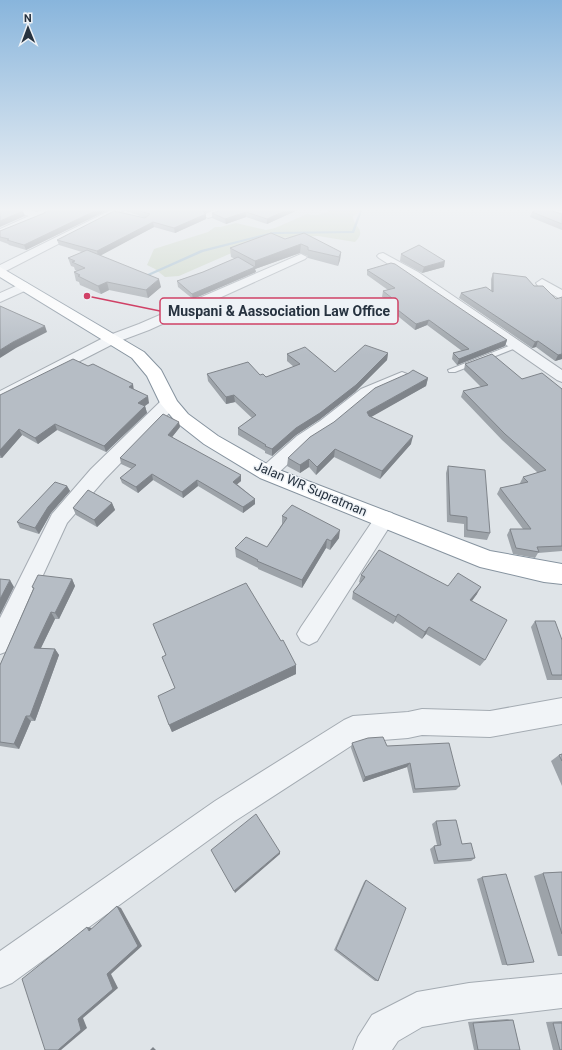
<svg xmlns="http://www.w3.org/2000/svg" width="562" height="1050" font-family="Roboto,sans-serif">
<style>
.green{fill:#c6d2c0}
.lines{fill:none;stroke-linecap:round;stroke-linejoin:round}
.stream{fill:#99b6c9;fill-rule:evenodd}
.service-casing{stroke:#a4abb2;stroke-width:2}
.minor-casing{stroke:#a4abb2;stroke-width:2}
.trunk-casing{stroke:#86939f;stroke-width:2}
.service{fill:#f1f4f7;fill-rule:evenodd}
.minor{fill:#f1f4f7;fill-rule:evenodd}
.trunk{fill:#fff;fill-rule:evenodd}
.wall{fill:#9da3a9}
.shaded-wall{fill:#7f848a}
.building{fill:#b6bdc5;stroke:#7f848a}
.labels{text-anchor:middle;stroke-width:3;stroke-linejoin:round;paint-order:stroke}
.street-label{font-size:13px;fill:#273340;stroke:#eef2f6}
.leader{fill:none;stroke:#d04166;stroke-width:1.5}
.callout-dot{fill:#d04166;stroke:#eef2f6;stroke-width:1.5}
.callout{fill:#eef2f6;stroke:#d04166;stroke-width:1.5}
.callout-label{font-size:14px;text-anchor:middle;font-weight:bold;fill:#273340}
</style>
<rect width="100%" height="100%" fill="#dfe4e8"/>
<path class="green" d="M334 208H366L353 216C353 228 368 229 355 242L318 236 277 238 243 248 179 276 165 277 155 269 147 265 154 249 208 232 215 227H220L236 223 266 230 275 228 307 214C317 217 326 213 334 208Z"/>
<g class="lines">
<path class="stream" d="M361 208H363L354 233 273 234 203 252 144 278 141 277 201 250 273 232 352 231Z"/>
<defs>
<path id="service" d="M514 344 521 346 455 372H449L448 370Z"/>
<path id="minor" d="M9 208H24L37 212 47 208H60L43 218 0 236V229L29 216 10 210Z
M115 208H128L0 274V265Z
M219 208H233L232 210 208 218 203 215Z
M383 253 418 272 562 370V382L557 380 410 278 379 258 377 256 379 254Z
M301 254 307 257 305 259 149 330 117 342 0 402V391L107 336 139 324Z
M542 279 562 290V300L538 286 536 283Z
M25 282 31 286 29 289 0 302V293Z
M402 372 407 374 410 377 407 380 373 395 332 429 309 444 273 478 267 479 261 478 258 473 261 468 297 436 320 421 361 389Z
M169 398 175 399 177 403 175 407 105 479 67 523 8 651 0 654V618L52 514 91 469 163 399Z
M385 511 392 513 395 518 317 641 309 645 301 641 297 634 301 627 378 513Z
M562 698V724L490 737 422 735 408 738 357 742 235 821 12 983 0 988V951L215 801 344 720 353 716 408 712 422 709 490 711Z
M562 974V1008L469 1019 422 1027 398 1041 392 1050H353L358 1037 372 1015 417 992 469 983Z"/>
<path id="trunk" d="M0 267 144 352 161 370 177 401 188 414 218 436 274 468 490 551 562 564V584L544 582 480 567 260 478 204 444 176 422 160 403 147 376 132 358 0 277Z"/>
</defs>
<use href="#service" class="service-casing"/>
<use href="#minor" class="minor-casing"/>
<use href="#trunk" class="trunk-casing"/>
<use href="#service" class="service"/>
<use href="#minor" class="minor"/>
<use href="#trunk" class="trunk"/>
</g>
<path class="wall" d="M29 208H43L37 210Z
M53 208H112L26 250 9 245 8 244 0 241V231L42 214Z
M125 208H216L204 213 206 214V219L175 233 154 227 100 255 161 287 148 298 109 290 101 294 80 285 79 282 76 281 74 272 77 271 75 270 74 267 71 266 68 258 82 252 59 245 57 240 145 218H146L126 211Z
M228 208H313L310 210 302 208 267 224 246 217 226 224 212 218V213Z
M553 208H562V211Z
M532 212 562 214V230L530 217Z
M285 239 341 252 340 260 338 266 308 258V256L300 253 255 269 256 272 193 299 178 287 177 281 203 272 235 259 231 257 230 248Z
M401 254 444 267 422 273 400 261Z
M367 270 507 340 505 346 457 365 452 359 453 353 462 351 427 325 415 330 384 305 385 300 386 299 382 297 383 291 388 290 367 275Z
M493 273 562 359 555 361 536 347 532 348 459 298 461 293 491 290V279Z
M388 353 387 360 355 392 319 420 296 435 272 456 265 453V451L238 435V428L252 418 235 402 226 404 208 381 207 374 260 375 266 377 294 367 287 361V354L335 372Z
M465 364 562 389V551L538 553 535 558 513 554 507 535 510 529H523L497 494 500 488 521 484 520 483 523 477 538 473 502 440 461 397 463 391 481 387 464 370Z
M428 378 426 386 370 417 411 444 380 479 334 457 316 475 309 467 300 473 287 466 288 458Z
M134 390 149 403 145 406 147 413 106 452 57 430 38 444 22 435 2 458H0V395Z
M180 427 172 437 241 481 237 484 255 499V504L243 513 198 486 183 498 153 480 138 493 122 483 120 478 132 469 121 464 120 458Z
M448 466 490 533 487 540 464 537V524L447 522 446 473Z
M67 486 70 491 51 513 39 534 20 528 17 522Z
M112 503 115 510 97 527 76 515 73 508Z
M282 516 339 538 330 550 326 548 302 588 258 569V568L236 557 235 548 267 547 282 524Z
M361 575 448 586 477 594 472 601 485 660 480 666 426 634 422 639 395 621 393 624 352 599 353 592 360 583 359 582Z
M72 579 75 586 59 619H55L41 648 55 649 59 655 35 721H31L19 749 0 746V665L33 589 32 587Z
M535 621 562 640V680H547L531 627Z
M153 624 296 665V674L172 732 169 725 175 688 162 657 166 655Z
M352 743 387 746 460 786 456 790 413 793 407 767 363 782 351 748Z
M562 754V786L551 761 559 755Z
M436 821 462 844 475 858 471 861 434 864 430 849 434 846 437 845 432 824Z
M562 872V956H558L534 876 543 873Z
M482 877 507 965H502L477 879Z
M366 880 378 981H375L334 950 364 882Z
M507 1019 513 1020 520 1050H474L468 1022Z
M562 1021V1050H553L546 1022Z"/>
<path class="shaded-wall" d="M36 208H43L37 210Z
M101 208H112L26 250 24 245Z
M204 208H216L202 214 201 210 202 209Z
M291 208H302L267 224V219Z
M23 211 25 216 0 227V221Z
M246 212V217L226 224 225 219Z
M206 214V219L175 233 174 228Z
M153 222 154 227 98 257 97 251Z
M301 244 300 253 255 269 256 272 193 299 192 294 255 267V261Z
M341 252 340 260 338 266 339 257Z
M445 261 444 267 422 273 424 267Z
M159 279 161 287 148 298 146 290Z
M107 282 109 290 101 294 98 286Z
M429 320 427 325 415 330 416 324Z
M45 326 47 332 16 348 0 358V350L13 342Z
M507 340 505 346 457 365 459 359Z
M538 341 536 347 532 348 535 342Z
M388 353 387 360 355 392 319 420 296 435 272 456V449L296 428Z
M562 354V359L555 361 558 355Z
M428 378 426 386 366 420 367 412Z
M133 384 134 391 129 387Z
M234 395 235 402 226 404V397Z
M148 396 149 403 139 410 138 403Z
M145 406 147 413 106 452 104 446Z
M179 422 180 427 169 441 168 435Z
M55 424 57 430 38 444 35 438Z
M19 429 22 435 2 458 0 455V450Z
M413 436 411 444 380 479 382 471Z
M335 449 334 457 316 475 317 467Z
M309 459V467L300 473V465Z
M152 474 153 480 138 493 136 487Z
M241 475V481L234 487 233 482Z
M197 480 198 486 183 498 182 492Z
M67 486 70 491 51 513 39 534 35 528 48 507Z
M255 499V504L243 513V507Z
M112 503 115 510 97 527 94 520Z
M340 530 339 538 330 550 331 541Z
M327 539 326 548 302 588V580Z
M72 579 75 586 59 619 55 613Z
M10 580 14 587 0 615V599Z
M481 587 477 594 467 607 470 600Z
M51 612 55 619 38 654 34 648Z
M398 614 395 621 393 624 396 617Z
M429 627 426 634 422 639 425 632Z
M55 649 59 655 35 721 30 716Z
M296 665V674L172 732 169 725Z
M26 716 31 721 19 749 14 744Z
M410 763 407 767 363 782 365 777Z
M280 852V854L235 893 234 891Z
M117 906 121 908 142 946 111 974 118 988 83 1018 87 1028 61 1050H58L107 974Z
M87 927 92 928 89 931Z
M153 1047 156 1050H150Z"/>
<path class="building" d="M0 208H12L23 211 0 221Z
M53 208H101L24 245 7 240 9 239 0 237V231L42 214Z
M131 208H204L202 209 201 210 206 214 174 228 153 222 97 251 57 240 114 211 145 218 150 214Z
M228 208H291L267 219 246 212 225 219 212 213Z
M542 208 562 214V224L532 212Z
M271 233 285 239 304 233 341 252 339 257 308 250V247L301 244 255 261 230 248Z
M419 245 445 261 424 267 401 254Z
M87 250 159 279 146 290 107 282 98 286 78 276 80 275 74 272 85 268 72 262 75 261 68 258Z
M238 257 255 267 192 294 177 281 203 272Z
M391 263 395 264 507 340 459 359 453 353 469 349 429 320 416 324 385 300 392 298 383 291 395 288 367 270Z
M493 273 526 277 534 286H543L556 299 562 297V354L558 355 538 341 535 342 461 293 486 287 493 292Z
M0 306 45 326 13 342 0 350Z
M365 345 388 353 356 385 320 413 296 428 272 449 265 446 266 445 238 428 256 415 234 395 226 397 207 374 248 362 260 375 263 374 266 377 300 364 287 354 305 347 335 372Z
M492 354 522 379 542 373 562 389V546L537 547 539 552 516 548 510 529H531L500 488 528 482 523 477 546 470 505 434 463 391 488 385 465 364Z
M73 359 88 366 93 364 133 384 129 387 148 396 138 403 145 406 104 446 55 424 35 438 19 429 0 450V395Z
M413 370 428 378 367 412 369 416 413 436 382 471 335 449 317 467 309 459 300 465 288 458 310 437 334 422 375 388 409 373Z
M163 414 179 422 168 435 241 475 233 482 255 499 243 507 197 480 182 492 152 474 136 487 120 478 136 465 120 458Z
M448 466 485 470 490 533 467 530V517L450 515Z
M55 482 67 486 48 507 35 528 17 522Z
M88 490 112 503 94 520 73 508Z
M292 505 340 530 331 541 327 539 302 580 257 561 258 560 235 548 246 537 267 547 287 518 282 516Z
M379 550 448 586 458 573 481 587 470 600 507 620 485 660 429 627 425 632 398 614 396 617 353 592 365 577 361 575Z
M38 575 72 579 55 613 51 612 34 648 55 649 30 716H26L14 744 0 742V665L34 588 32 587Z
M0 579 10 580 0 599Z
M246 583 281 641 283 640 296 665 169 725 158 696 175 688 162 657 166 655 153 624Z
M535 621H555L562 640V675H552Z
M383 737 387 746 449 743 460 786 415 789 410 763 365 777 352 743 368 738Z
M562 754V761L559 755Z
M256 814 280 852 234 891 211 850Z
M456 820 462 844 471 843 475 858 438 861 434 846 441 845 436 821Z
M562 872V934L543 873Z
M506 874 534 962 507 965 482 877Z
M366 880 406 908 378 981 336 949Z
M117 906 138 946 107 974 113 989 78 1019 81 1030 58 1050H45L22 979 87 927 89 931Z
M513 1020 520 1050H478L473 1023Z
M553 1023H562V1050H560Z"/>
<linearGradient id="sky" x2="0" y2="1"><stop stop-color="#88b5dc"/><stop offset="0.59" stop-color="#f1f3f5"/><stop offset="1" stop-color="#f1f3f5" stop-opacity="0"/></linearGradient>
<rect width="562" height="355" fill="url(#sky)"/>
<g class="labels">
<g class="street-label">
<text transform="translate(311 488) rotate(23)" y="5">Jalan WR Supratman</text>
</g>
</g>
<path class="leader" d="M87 296L160 311"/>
<circle class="callout-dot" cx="87" cy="296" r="4"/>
<rect class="callout" x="160" y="298" width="238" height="26" rx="4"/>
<g class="callout-label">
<text x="279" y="316">Muspani &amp; Aassociation Law Office</text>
</g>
<g transform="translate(28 28) rotate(359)" stroke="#eef2f6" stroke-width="3" paint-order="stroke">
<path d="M0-3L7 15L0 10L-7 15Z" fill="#273340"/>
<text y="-6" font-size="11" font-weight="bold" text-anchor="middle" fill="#273340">N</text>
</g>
</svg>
